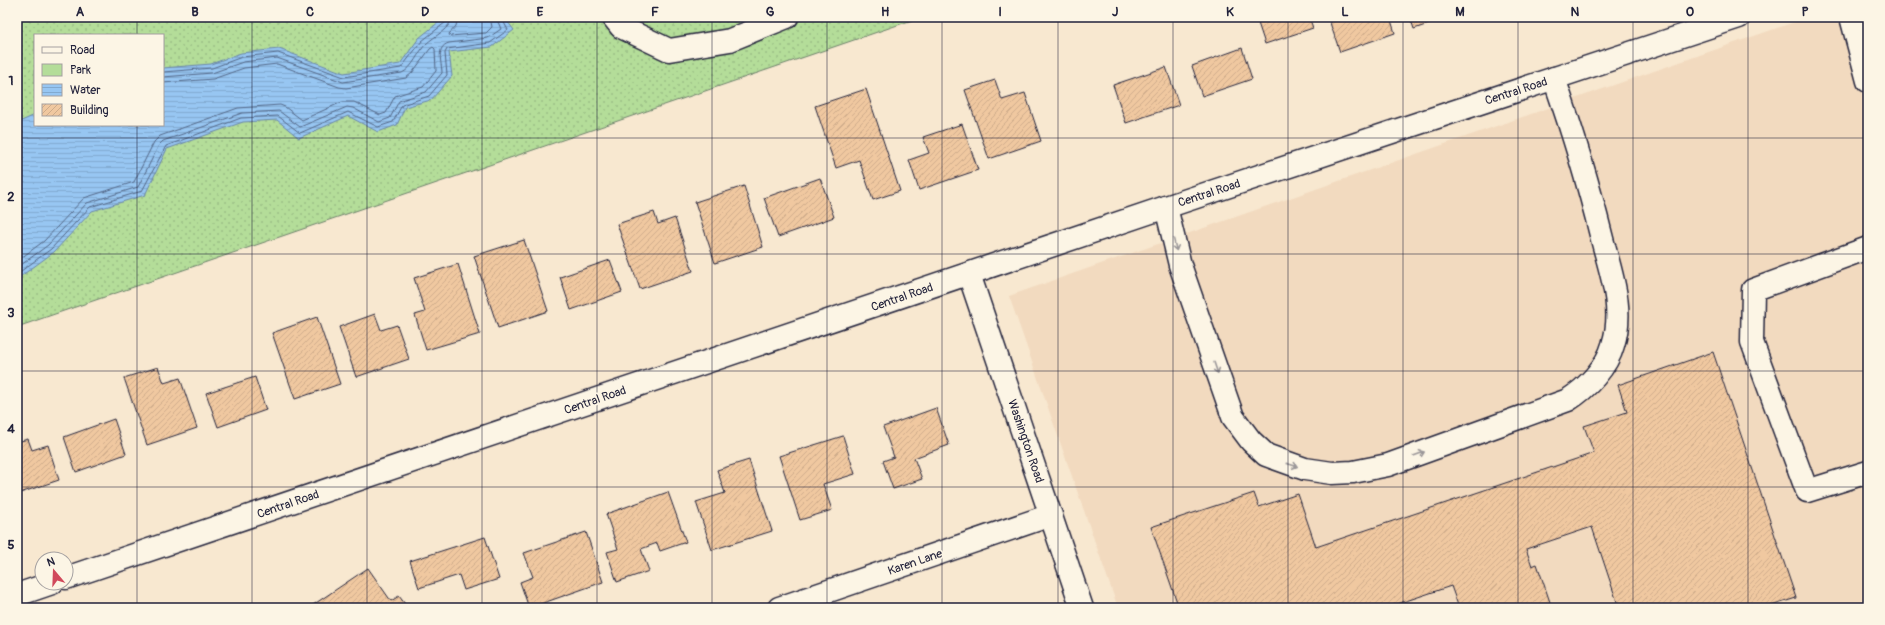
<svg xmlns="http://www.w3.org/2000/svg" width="1885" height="625" font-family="Pangolin,sans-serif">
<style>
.built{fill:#f2dabf}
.green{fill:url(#green-dots);stroke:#6b806a;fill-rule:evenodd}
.water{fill:url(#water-rules);stroke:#6884a9}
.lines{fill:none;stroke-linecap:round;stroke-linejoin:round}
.shore{stroke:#516484;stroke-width:1}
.building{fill:url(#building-hatch);stroke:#22223b}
.minor-casing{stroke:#22223b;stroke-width:25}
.major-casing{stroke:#22223b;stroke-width:25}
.minor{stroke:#fcf5e5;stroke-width:22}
.major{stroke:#fcf5e5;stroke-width:22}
.oneway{stroke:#9a9698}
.grid{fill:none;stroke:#22223b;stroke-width:1;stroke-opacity:0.55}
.labels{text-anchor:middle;stroke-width:3.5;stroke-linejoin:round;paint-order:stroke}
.street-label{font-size:12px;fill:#22223b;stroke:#fcf5e5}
.neatline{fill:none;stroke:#22223b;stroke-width:1.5}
.grid-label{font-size:13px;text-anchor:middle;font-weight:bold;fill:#22223b}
</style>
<defs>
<pattern id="green-dots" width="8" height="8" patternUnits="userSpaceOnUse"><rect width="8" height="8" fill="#b4dd99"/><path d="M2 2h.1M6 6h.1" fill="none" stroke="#9abd85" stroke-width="1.8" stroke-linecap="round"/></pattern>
<pattern id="water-rules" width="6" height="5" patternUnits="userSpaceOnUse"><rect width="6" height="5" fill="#97c6f2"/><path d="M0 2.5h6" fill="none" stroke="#82aad0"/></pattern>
<pattern id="building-hatch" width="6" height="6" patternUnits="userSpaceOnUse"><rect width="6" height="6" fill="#f0c8a0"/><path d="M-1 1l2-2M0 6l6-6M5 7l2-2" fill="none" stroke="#ceac8b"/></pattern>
</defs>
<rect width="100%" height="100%" fill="#f8e8d0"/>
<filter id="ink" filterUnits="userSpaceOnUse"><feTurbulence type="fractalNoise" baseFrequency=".025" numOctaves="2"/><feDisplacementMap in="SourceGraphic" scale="8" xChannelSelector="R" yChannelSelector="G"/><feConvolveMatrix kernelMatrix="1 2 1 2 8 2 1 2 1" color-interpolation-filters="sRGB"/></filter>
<g filter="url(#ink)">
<path class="built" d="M1809 17H1839L1868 99V608H1118L1009 296Z"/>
<path class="green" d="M17 17H921L17 327ZM35 35H163V125H35Z"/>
<path class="water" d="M445 17H504L514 30 492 47 449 52 452 76 431 100 405 107 397 125 378 132 348 116 299 138 277 120 243 122 167 149 145 195 92 211 54 252 17 279V123L35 115V125H163V68L211 64 241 53 279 49 344 73 400 64 419 38Z"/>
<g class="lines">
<path class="shore" d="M458 17 456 26 449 34 450 36 486 33 492 27 490 17
M163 72 212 68 242 57 278 53 344 77 401 68 422 41 446 22 447 17
M163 77 212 73 243 62 277 58 343 82 402 73C413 68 418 52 426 44 434 36 451 29 452 17
M17 261 44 241 84 198 134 182 154 142 160 136 238 108 280 105 285 107 302 120 342 102H354L380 115 386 113 395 96 423 87 436 71 435 49 433 47 430 49 412 73 406 78 346 88 339 87 277 64 244 68 213 79 163 83
M17 268 48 245 87 203 138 187 159 145 163 141 242 113 279 111 300 127 347 107 353 108 379 122 390 118 399 101 426 92 442 73C442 63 435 47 449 43L488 38 501 29 496 17
M17 274 51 249 90 207 142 191 166 146 241 118 278 116 300 133 348 112 378 127 393 122 402 105 429 96 447 75 445 53 447 49 490 43 508 30 501 17"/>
</g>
<path class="building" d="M1256 17H1309L1313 28 1265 44Z
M1328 17H1390L1395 33 1340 52Z
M1410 17H1449L1414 29Z
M1242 48 1252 79 1202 96 1192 66Z
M1166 67 1179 105 1126 123 1113 85Z
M995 80 1002 100 1025 93 1041 141 989 159 965 90Z
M866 89 900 191 873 200 859 160 836 168 815 106Z
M962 124 978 170 919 190 909 160 929 153 923 137Z
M820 178 834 217 778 237 764 198Z
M744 186 763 247 715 263 695 202Z
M654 212 658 224 675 218 693 271 640 289 617 224Z
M524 240 548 311 498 328 474 256Z
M610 260 622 292 571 310 560 277Z
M458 264 480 334 426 350 415 315 425 312 414 278Z
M375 314 381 330 397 325 409 359 356 377 339 327Z
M317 317 340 384 295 399 272 333Z
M1713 352 1796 598 1765 608H1619L1592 527 1526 549 1532 566 1537 564 1552 608H1459L1451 586 1385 608H1179L1151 527 1254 493 1259 507 1298 494 1316 547 1594 453 1584 426 1627 412 1618 385Z
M158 367 164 383 180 378 197 428 147 445 124 378Z
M255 377 266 410 218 427 206 393Z
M936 408 949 445 914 458 922 479 893 489 883 461 894 457 883 427Z
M114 419 126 454 76 472 64 437Z
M843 436 855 474 823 484 832 510 800 520 779 456Z
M28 439 32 450 48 445 59 480 17 494V442Z
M749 460 772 531 712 550 696 502 725 493 717 470Z
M668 492 686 542 660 551 657 543 641 549 649 571 617 582 607 552 618 549 606 514Z
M586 532 603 582 529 608 520 582 533 577 524 553Z
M485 537 499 579 464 590 459 575 419 588 410 561Z
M368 568 391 601 399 596 408 608H311L310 607Z"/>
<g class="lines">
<defs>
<path id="minor" d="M613 17 621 27 669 50 730 40 787 17
M1851 17 1868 81
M1166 207 1180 265 1233 417 1251 441 1266 455 1305 469 1332 473 1353 472 1388 465 1568 400C1587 388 1607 367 1613 345 1625 308 1610 271 1601 235 1588 182 1572 130 1554 78
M1868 248 1753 290 1752 342 1807 491 1868 472
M969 274 1082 608
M779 608 1051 515"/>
<path id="major" d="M66 578 1166 207 1739 17
M17 595 52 583"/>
</defs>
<use href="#minor" class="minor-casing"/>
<use href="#major" class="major-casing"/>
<use href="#minor" class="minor"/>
<use href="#major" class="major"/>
</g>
<defs><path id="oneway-shaft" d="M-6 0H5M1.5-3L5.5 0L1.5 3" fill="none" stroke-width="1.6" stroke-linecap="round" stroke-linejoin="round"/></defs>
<g class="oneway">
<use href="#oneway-shaft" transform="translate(1175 245) rotate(76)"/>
<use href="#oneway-shaft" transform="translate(1216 368) rotate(71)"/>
<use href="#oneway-shaft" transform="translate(1419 454) rotate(-20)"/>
<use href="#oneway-shaft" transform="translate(1292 465) rotate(17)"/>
</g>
</g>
<path class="grid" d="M137 17V35M252 17V608M367 17V608M482 17V608M597 17V608M712 17V608M827 17V608M942 17V608M1058 17V608M1173 17V608M1288 17V608M1403 17V608M1518 17V608M1633 17V608M1748 17V608M137 125V608M17 138H1868M17 254H1868M17 371H1868M17 487H1868"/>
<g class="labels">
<g class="street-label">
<text transform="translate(1516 91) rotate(-18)" y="4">Central Road</text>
<text transform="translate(1209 193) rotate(-18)" y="4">Central Road</text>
<text transform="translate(902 297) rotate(-19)" y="4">Central Road</text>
<text transform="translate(595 400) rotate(-19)" y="4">Central Road</text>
<text transform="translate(1026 441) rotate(71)" y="4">Washington Road</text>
<text transform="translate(288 504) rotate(-19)" y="4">Central Road</text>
<text transform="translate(915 562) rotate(-19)" y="4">Karen Lane</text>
</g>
</g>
<rect width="1885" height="625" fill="none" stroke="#fcf5e5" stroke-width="44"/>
<rect x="34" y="34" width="130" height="92" fill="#fcf5e5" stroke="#a5a1a1"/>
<rect x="42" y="47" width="20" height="6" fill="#fcf5e5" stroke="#a5a1a1"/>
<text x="70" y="54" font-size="12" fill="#22223b">Road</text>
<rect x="42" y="64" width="20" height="12" fill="#b4dd99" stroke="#a5a1a1"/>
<text x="70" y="74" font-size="12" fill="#22223b">Park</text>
<rect x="42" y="84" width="20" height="12" fill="url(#water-rules)" stroke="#a5a1a1"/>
<text x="70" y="94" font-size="12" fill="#22223b">Water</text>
<rect x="42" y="104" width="20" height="12" fill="url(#building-hatch)" stroke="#a5a1a1"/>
<text x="70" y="114" font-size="12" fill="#22223b">Building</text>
<g transform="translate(54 571) rotate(341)"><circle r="19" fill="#fcf5e5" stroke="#a5a1a1"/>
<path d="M0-3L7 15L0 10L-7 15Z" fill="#d1495b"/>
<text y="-6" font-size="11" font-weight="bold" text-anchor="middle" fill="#22223b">N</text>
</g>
<rect x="22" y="22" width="1841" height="581" class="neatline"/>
<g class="grid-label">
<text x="80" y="16">A</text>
<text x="195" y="16">B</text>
<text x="310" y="16">C</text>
<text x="425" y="16">D</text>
<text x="540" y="16">E</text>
<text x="655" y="16">F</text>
<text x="770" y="16">G</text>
<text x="885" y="16">H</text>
<text x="1000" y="16">I</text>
<text x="1115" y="16">J</text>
<text x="1230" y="16">K</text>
<text x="1345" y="16">L</text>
<text x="1460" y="16">M</text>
<text x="1575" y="16">N</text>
<text x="1690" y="16">O</text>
<text x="1805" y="16">P</text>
<text x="11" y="85">1</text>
<text x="11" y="201">2</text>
<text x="11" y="317">3</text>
<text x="11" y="433">4</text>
<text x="11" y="549">5</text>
</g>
</svg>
